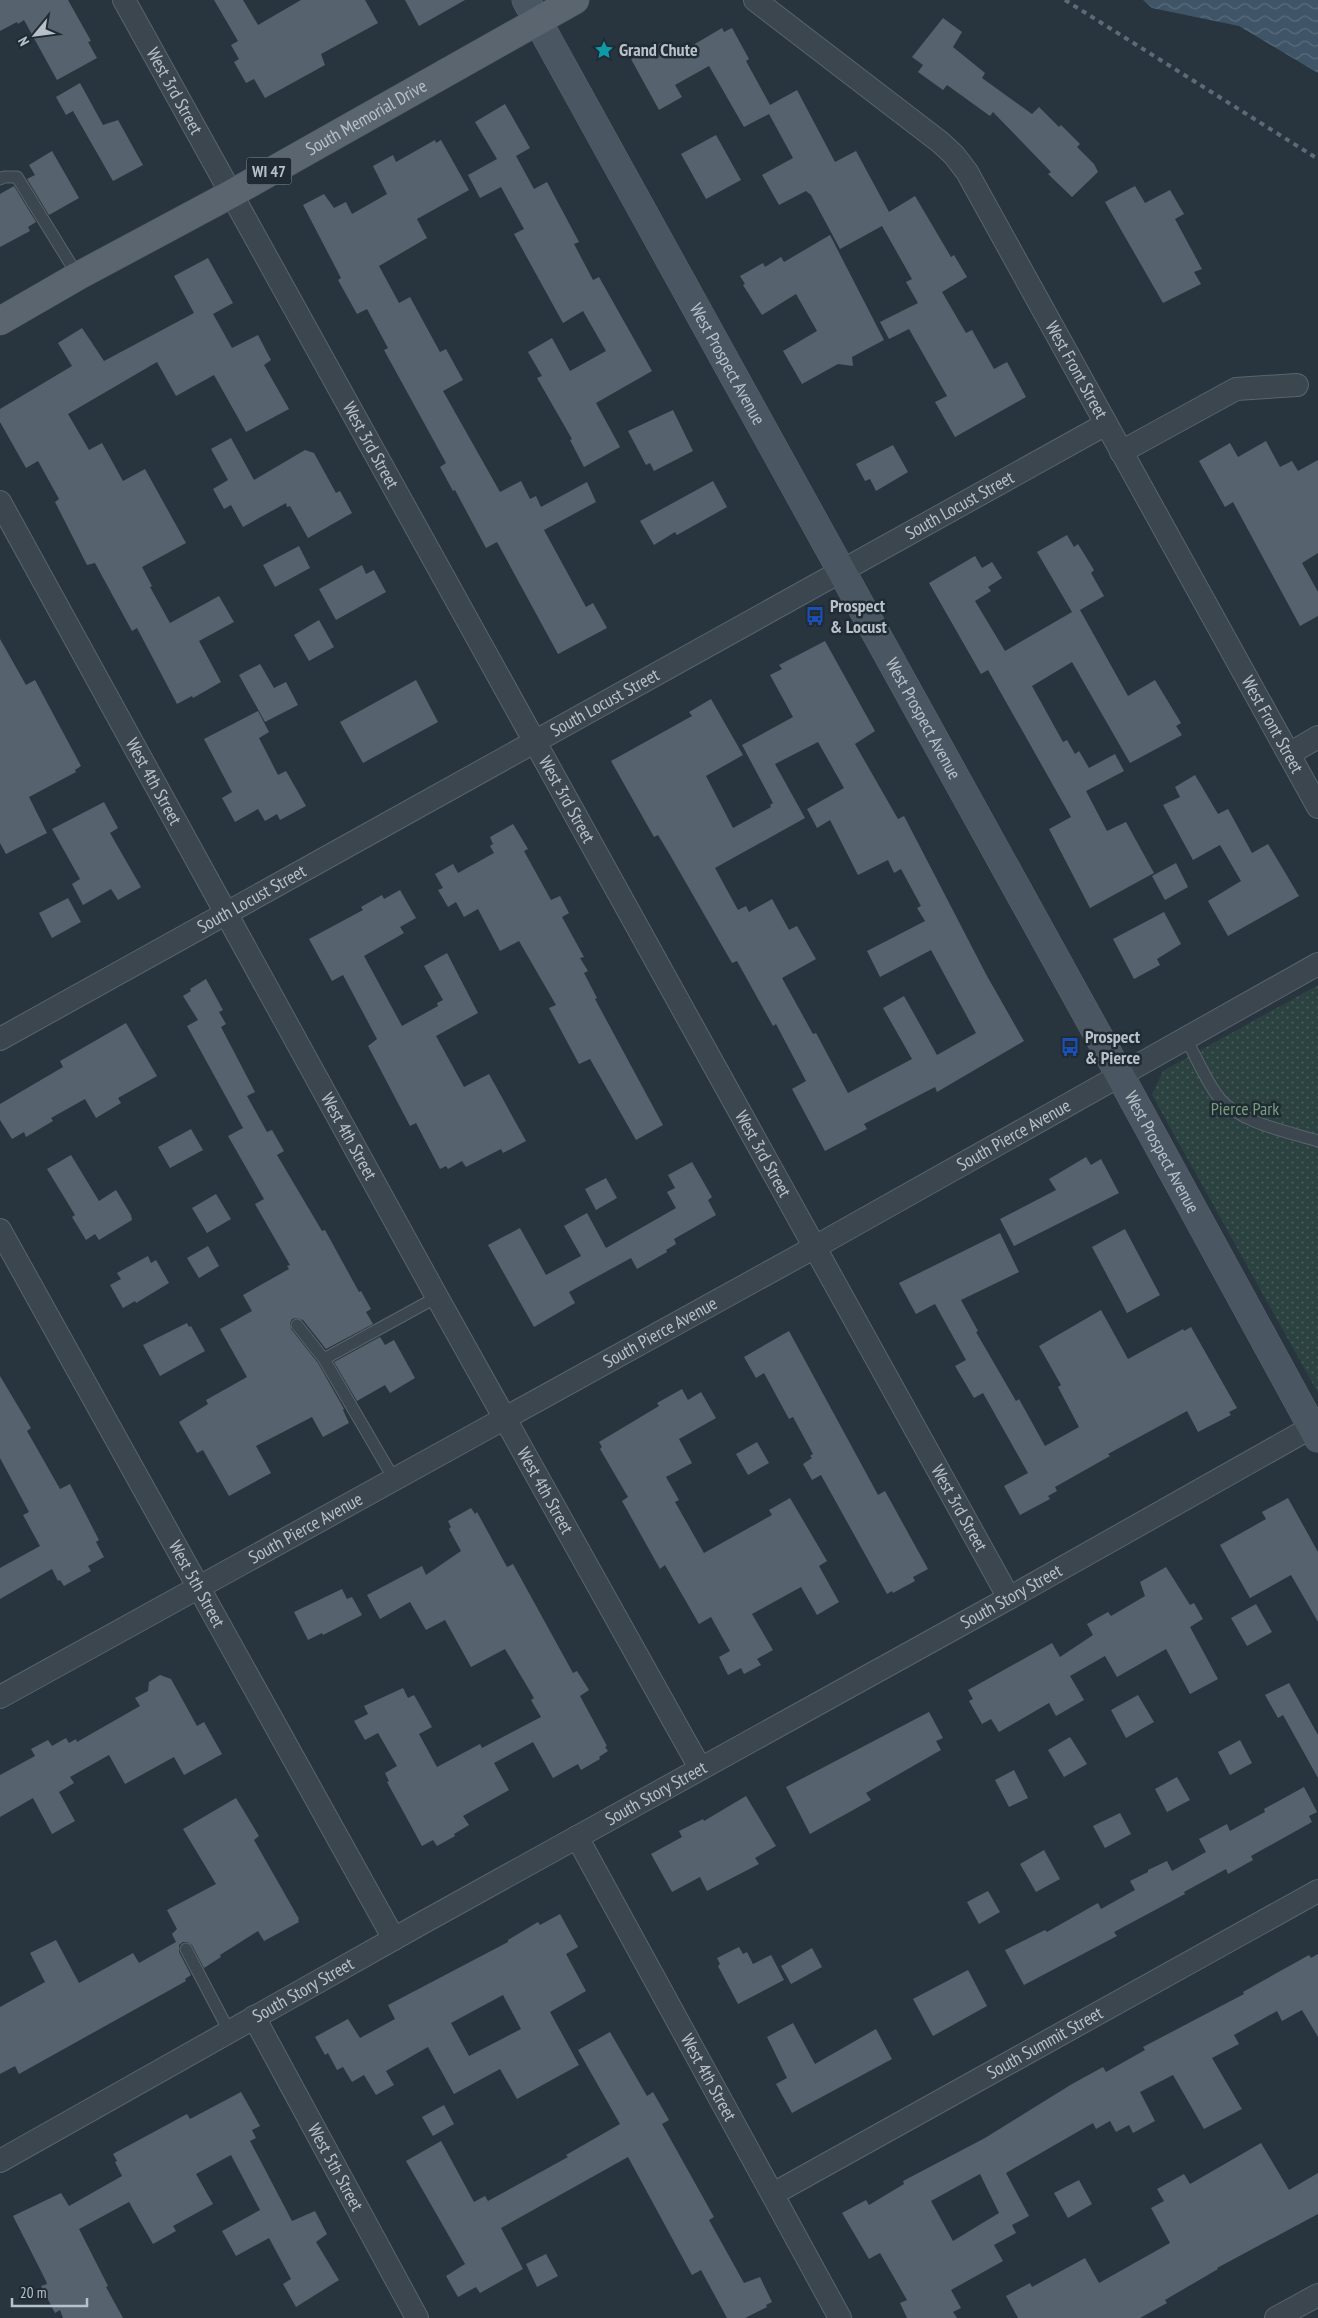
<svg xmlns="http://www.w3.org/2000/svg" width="1318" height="2318" font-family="'PT Sans Narrow',sans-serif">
	<defs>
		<pattern id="park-dots" width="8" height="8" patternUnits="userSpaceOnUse" patternTransform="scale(1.25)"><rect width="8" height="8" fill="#2b4241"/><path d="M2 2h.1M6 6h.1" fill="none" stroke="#485c5b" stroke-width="1.8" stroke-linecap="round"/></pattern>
		<pattern id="water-waves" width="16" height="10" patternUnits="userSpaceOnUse" patternTransform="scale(1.25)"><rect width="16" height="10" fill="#3f5567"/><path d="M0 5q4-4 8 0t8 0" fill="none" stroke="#596c7b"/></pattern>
	</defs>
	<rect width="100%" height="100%" fill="#28353f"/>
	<path fill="url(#park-dots)" d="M1318,985V1393L1152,1095L1163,1071Z"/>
	<path fill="url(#water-waves)" d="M1143,0H1318V73L1239,26L1152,8Z"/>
	<path fill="#56636f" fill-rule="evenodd" d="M0,0H68L91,41L88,42L97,58L57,80L24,20L18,24L17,22L0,31Z
		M214,0H243L258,25L301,0H365L378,23L321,54L325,65L265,98L254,79L246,83L234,62L239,59L231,45L238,41Z
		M405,0H465L419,26Z
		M943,18L962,32L953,47L985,73L982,78L1032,114L1039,107L1059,127L1061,125L1080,144L1077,147L1094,164L1098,172L1072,197L1048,174L1051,172L993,112L990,116L947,85L943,90L918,72L923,65L912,57Z
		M722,28L724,32L732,28L749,59L746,61L770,105L797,90L835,162L856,151L889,212L915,196L951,257L954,255L967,277L942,292L966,333L972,330L994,369L1007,362L1026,397L955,437L935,402L947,396L909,329L889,339L880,322L918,303L906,282L912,279L882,226L840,249L811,195L806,191L779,205L762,175L793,158L769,114L744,127L709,66L675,85L682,97L659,110L631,59L661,43L671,58Z
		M80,83L103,125L118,120L143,165L113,181L73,111L66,115L56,97Z
		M505,104L530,148L516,156L534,189L547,182L579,242L574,244L593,280L599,277L652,371L596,403L620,447L584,467L570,440L572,439L537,378L542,376L528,352L552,338L570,371L606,351L583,311L563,323L514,234L524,229L501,187L480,198L468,175L497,159L475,122Z
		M716,135L741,180L706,199L681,154Z
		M435,140L436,143L441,140L469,190L417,219L427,238L379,266L399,303L410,297L440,352L446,349L463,380L443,391L500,492L521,481L530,499L536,496L541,507L587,482L596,502L544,530L586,607L593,603L607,628L558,654L497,542L486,548L455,490L453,491L440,467L446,463L384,350L388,348L367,309L357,314L338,280L341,278L303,205L324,194L334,208L346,202L352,214L387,194L373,166L393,155L396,162Z
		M52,151L79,198L49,215L27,179L35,175L29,165Z
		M14,186L36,222L28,227L30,231L0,247V194Z
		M1135,186L1145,203L1170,190L1184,214L1175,219L1202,269L1194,272L1201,284L1163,303L1105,202Z
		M830,235L884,340L852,357L853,366L838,364L802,384L783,351L817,331L796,294L762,315L743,285L745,284L740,276L763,263L765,267L781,257L784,262Z
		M208,258L233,303L213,314L232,348L258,335L271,360L264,365L289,409L246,432L214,375L176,396L157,362L68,414L89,450L102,443L123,481L145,469L186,543L142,567L152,586L150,587L170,623L219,596L234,622L199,641L221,682L193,698L192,696L177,704L137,628L132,631L95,563L87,565L55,502L59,499L38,461L26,468L0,422V409L72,366L58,343L82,328L104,361L194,313L174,276Z
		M673,410L693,451L654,471L650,463L646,465L628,431Z
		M231,438L254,480L305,450L314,453L336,493L340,491L352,513L308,538L290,506L287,507L286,503L243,527L231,505L224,509L213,489L228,480L211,449Z
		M1266,441L1280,467L1292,461L1298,471L1318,460V553L1302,563L1318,592V616L1300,626L1233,502L1225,507L1199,461L1230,443L1238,457Z
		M893,445L908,472L876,491L870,479L865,481L856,464Z
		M713,481L727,507L677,535L675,532L654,545L640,521Z
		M1067,535L1074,547L1078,544L1094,570L1091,573L1104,596L1080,610L1128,696L1155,680L1181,723L1176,726L1182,735L1130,763L1072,662L1032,686L1063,742L1067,740L1075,754L1079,751L1089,768L1115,754L1124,771L1086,791L1107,831L1126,822L1154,873L1090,908L1049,829L1071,817L988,670L981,674L929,583L975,556L982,568L992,562L1002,578L988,587L991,591L975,601L1005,651L1072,612L1037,552Z
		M299,546L310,568L275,587L263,565Z
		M362,565L366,574L374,570L386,592L336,620L319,589Z
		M319,620L334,647L309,661L294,635Z
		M0,639L26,685L35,680L81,766L75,770L76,772L29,797L47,833L6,854L0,843Z
		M825,641L875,731L855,744L898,819L904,816L987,976L1024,1041L937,1092L935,1087L864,1124L867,1129L825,1151L792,1089L806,1081L776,1024L773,1026L737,961L732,963L670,855L658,835L654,837L611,761L692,716L689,712L711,699L743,755L706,776L733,828L771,807L770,805L773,803L742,745L793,717L770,675L782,669L779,665ZM818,742L844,788L807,809L817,828L830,820L858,875L888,860L894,873L901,869L921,906L917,908L925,921L867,951L880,977L931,950L976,1033L937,1055L904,996L883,1008L912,1059L848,1093L816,1033L813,1034L782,978L816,959L797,926L789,930L772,899L749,912L746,906L738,910L715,868L805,818L775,764Z
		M260,664L274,688L286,682L298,705L265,722L239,675Z
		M416,680L438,722L363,763L340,722Z
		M258,711L269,732L259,738L278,775L286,771L306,806L280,820L277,814L265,821L258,809L235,822L222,798L232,792L204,739Z
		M1195,775L1218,814L1228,809L1252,853L1268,844L1299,896L1228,936L1208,901L1241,881L1220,845L1193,860L1163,805L1180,797L1175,787Z
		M104,802L118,828L110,833L141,887L118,900L111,889L83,905L72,884L80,879L52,829Z
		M513,824L528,849L524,851L551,900L560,896L569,913L562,917L584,957L580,958L588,971L584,973L597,998L595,999L663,1125L636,1140L590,1059L579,1064L549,1008L556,1005L519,941L500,951L478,909L464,917L456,902L448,907L438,890L443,888L435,874L453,864L458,873L494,853L490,846L493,844L490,837Z
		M1176,863L1188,887L1165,900L1152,876Z
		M400,890L416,918L400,927L404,933L364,956L402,1026L438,1006L437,1003L443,1000L424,966L447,953L478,1013L436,1036L464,1087L489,1074L526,1141L503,1153L501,1149L466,1167L462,1161L448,1169L446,1166L440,1169L416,1123L410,1126L368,1046L377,1039L343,975L332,981L309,939L363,910L361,907L382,895L384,899Z
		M68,898L81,922L52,938L39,913Z
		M1164,912L1181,944L1157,959L1160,965L1134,979L1113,939Z
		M206,979L223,1010L219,1012L226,1024L221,1027L255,1092L247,1096L267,1132L272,1130L284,1151L277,1155L322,1231L325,1230L359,1292L361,1291L371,1309L366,1312L373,1324L326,1349L303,1320L296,1318L292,1319L290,1323L291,1329L318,1363L344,1409L343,1410L349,1423L323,1437L312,1417L256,1446L271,1473L229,1496L203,1450L197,1453L179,1422L208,1404L206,1400L247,1377L220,1329L252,1311L243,1295L289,1269L287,1266L290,1265L255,1204L264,1199L228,1136L243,1128L187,1026L198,1020L183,996L191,991L190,989Z
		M126,1023L157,1076L118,1098L121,1103L96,1118L85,1099L51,1118L53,1121L26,1137L24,1132L12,1139L0,1120V1104L63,1067L60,1061Z
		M191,1129L203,1150L170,1168L158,1147Z
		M71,1155L99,1201L116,1190L131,1215L132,1220L99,1240L95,1234L86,1240L72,1217L75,1215L47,1169Z
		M1086,1157L1091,1165L1101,1159L1119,1193L1014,1246L1000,1219L1056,1190L1049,1179Z
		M692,1162L712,1197L708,1200L716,1215L674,1239L676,1244L666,1250L667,1252L637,1269L631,1258L569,1292L575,1303L534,1327L488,1245L520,1228L546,1275L581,1256L564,1226L587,1213L606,1248L676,1208L667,1192L675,1188L668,1175Z
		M606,1178L617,1198L596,1210L585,1189Z
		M216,1194L231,1219L207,1233L192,1208Z
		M1125,1229L1160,1295L1127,1313L1092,1247Z
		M1000,1233L1019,1272L961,1300L978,1331L976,1332L1016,1401L1019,1399L1045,1446L1079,1427L1058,1387L1061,1385L1039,1346L1101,1310L1128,1359L1183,1329L1184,1331L1191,1327L1237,1408L1229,1412L1231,1415L1198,1432L1187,1411L1108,1454L1110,1456L1055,1487L1057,1491L1048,1496L1050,1499L1020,1515L1004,1486L1028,1473L983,1393L974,1398L955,1366L966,1360L935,1304L916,1314L899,1283Z
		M208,1246L219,1266L199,1278L187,1258Z
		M148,1256L151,1263L156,1260L169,1283L136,1303L135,1301L123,1308L110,1285L121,1279L117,1273Z
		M187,1323L189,1327L191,1326L205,1351L160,1376L143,1345Z
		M789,1331L878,1495L885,1491L928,1569L913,1577L915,1581L893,1593L892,1591L887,1594L821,1475L812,1480L803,1464L812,1458L810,1456L813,1454L793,1417L789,1419L764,1373L756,1378L744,1357Z
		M380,1337L385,1345L394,1340L415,1378L390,1393L385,1385L357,1401L334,1362Z
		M0,1376L31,1428L27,1431L60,1489L70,1484L99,1540L96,1542L104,1557L88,1566L91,1571L64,1586L60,1580L58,1581L52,1569L0,1599V1568L40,1546L23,1515L29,1512L0,1458Z
		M682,1389L688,1400L701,1392L716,1418L679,1439L692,1463L666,1477L679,1500L675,1502L704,1553L772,1515L769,1510L790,1498L827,1561L819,1566L839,1602L817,1615L801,1587L752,1614L773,1650L757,1659L761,1665L744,1674L741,1668L728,1675L719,1657L730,1651L711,1617L699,1624L665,1565L660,1569L622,1501L628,1497L600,1449L602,1447L599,1442L659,1406L657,1403Z
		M757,1442L769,1463L748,1475L736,1454Z
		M1288,1498L1318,1552V1622L1291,1575L1250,1598L1220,1545L1266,1519L1262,1512Z
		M471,1508L475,1514L477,1512L507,1567L513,1564L573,1673L577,1671L589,1690L580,1696L607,1746L605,1747L608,1751L599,1757L600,1759L581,1770L578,1764L553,1778L533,1742L494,1763L509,1790L463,1816L469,1825L454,1834L455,1836L437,1846L433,1840L422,1846L387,1782L389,1781L385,1773L397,1766L378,1733L365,1740L354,1721L368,1714L364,1706L403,1688L408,1698L414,1695L432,1727L419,1734L437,1767L480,1744L482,1748L541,1717L531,1700L534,1698L505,1649L471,1667L445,1620L426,1630L410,1602L380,1619L367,1595L422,1566L426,1575L461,1551L449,1529L451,1527L448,1521Z
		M1166,1567L1190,1605L1194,1603L1203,1619L1190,1627L1218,1679L1190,1694L1166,1649L1117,1677L1105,1656L1070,1676L1084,1700L1056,1716L1049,1703L999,1732L991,1719L982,1724L969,1701L973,1699L968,1690L1052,1643L1060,1657L1093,1635L1087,1624L1108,1612L1111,1616L1145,1596L1140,1582Z
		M342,1589L347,1599L352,1597L362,1615L323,1635L322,1633L308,1640L294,1612Z
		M1256,1604L1272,1632L1247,1646L1231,1618Z
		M160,1675L171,1679L197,1726L204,1722L222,1754L184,1775L174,1757L125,1784L109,1755L70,1777L74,1783L59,1792L75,1821L52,1834L33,1798L0,1817V1775L35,1756L31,1749L48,1740L52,1746L66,1738L69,1743L76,1739L77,1742L140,1706L135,1698L148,1691L149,1682Z
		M1289,1683L1318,1735V1778L1283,1715L1278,1718L1265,1695Z
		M1138,1695L1154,1722L1126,1738L1111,1710Z
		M929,1712L943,1738L936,1741L941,1750L866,1793L871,1800L810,1834L786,1787Z
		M1070,1737L1087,1764L1064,1777L1048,1750Z
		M1240,1740L1252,1763L1230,1775L1218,1752Z
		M1014,1770L1028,1798L1009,1807L995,1780Z
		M1177,1777L1190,1800L1167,1812L1155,1789Z
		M1304,1787L1317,1812L1309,1816L1312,1822L1251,1856L1253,1860L1228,1874L1226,1869L1184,1892L1185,1894L1114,1932L1117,1936L1024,1985L1005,1950L1045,1930L1047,1932L1098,1903L1101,1909L1135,1890L1130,1881L1148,1872V1870L1167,1861L1172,1871L1206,1852L1199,1839L1227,1824L1230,1831L1265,1812L1264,1809Z
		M746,1796L776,1846L755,1858L759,1864L707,1891L700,1877L672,1892L651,1854L682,1837L679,1831L703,1819L704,1821Z
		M236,1798L259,1836L254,1840L299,1919L298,1920L299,1922L264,1941L258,1931L220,1955L221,1957L204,1968L192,1945L187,1942H183L179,1945V1952L191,1975L185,1979L186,1981L19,2074L15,2066L0,2074V2007L45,1982L30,1953L56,1940L79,1983L133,1953L139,1963L176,1942L172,1934L177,1929L167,1910L216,1884L183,1829Z
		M1120,1813L1131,1834L1105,1848L1093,1826Z
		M1044,1850L1060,1879L1036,1892L1020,1864Z
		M988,1891L1000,1912L979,1924L967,1902Z
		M560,1914L578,1947L566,1954L586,1991L550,2012L579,2065L517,2099L500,2069L454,2094L428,2047L386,2071L394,2085L376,2095L364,2075L352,2082L343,2067L337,2070L328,2053L325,2055L315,2037L348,2019L360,2038L395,2019L388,2005L508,1942V1940L538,1922L540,1925ZM503,1995L521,2029L469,2056L451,2023Z
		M739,1947L743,1954L747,1952L753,1964L771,1955L784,1980L738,2004L718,1966L720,1964L717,1958Z
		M812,1948L822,1967L791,1984L781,1966Z
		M1318,1954V2037L1302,2010L1282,2021L1277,2011L1234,2035L1239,2044L1212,2058L1242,2109L1204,2129L1173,2075L1140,2092L1155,2121L1133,2133L1129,2125L1116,2132L1110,2121L1096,2129L1093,2123L1006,2173L1029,2216L1012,2225L1016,2233L994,2245L1003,2261L951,2290L961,2308L953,2312L957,2318H907L900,2303L907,2300L880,2253L869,2259L842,2213L866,2200L869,2205L904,2184L903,2181L985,2138L1072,2084L1103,2067L1106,2072L1145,2050L1143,2047L1244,1994L1243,1992L1309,1955L1311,1958ZM980,2174L999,2213L953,2241L931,2201Z
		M968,1970L987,2006L933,2036L913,1999Z
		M793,2023L815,2064L876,2029L892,2059L792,2113L776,2084L787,2078L767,2037Z
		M610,2032L647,2096L653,2092L669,2120L662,2124L714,2217L709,2220L744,2283L760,2277L772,2302L766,2305L767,2307L745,2318H727L701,2270L692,2275L628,2157L501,2228L523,2269L480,2293L476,2287L458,2297L446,2276L465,2264L406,2161L441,2141L474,2202L485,2196L488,2201L568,2157L566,2155L620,2124L578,2050Z
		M241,2092L260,2126L252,2130L256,2138L250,2141L292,2221L315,2211L327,2234L316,2242L339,2280L296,2307L283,2284L291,2279L269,2238L236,2256L222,2231L260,2210L231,2155L196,2174L213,2204L173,2226L176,2231L153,2244L129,2202L79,2229L108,2286L106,2287L123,2318H63L60,2310L55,2313L41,2286L47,2284L46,2281L13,2216L61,2193L69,2206L122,2176L115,2162L117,2161L113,2154L187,2114L190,2119Z
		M444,2105L454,2124L433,2136L422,2117Z
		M1261,2143L1289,2190L1318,2173V2214L1217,2268L1218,2269L1165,2300L1167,2303L1140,2318H1018L1006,2296L1030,2283L1032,2287L1085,2258L1099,2283L1170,2243L1151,2208L1164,2201L1157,2189L1184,2174L1190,2184Z
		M1079,2180L1092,2204L1068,2218L1054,2193Z
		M546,2254L558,2276L537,2287L526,2264Z"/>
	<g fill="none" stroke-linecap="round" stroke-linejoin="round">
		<g stroke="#59646c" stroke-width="13">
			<path id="lane" d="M0,179L4,177H17L78,276
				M1186,1039C1197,1058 1206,1082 1220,1099C1241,1123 1289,1132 1318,1141
				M297,1325L324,1359
				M394,1479L324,1359L437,1297
				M186,1949L229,2031"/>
		</g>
		<g stroke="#59646c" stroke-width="24">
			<g id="street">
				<path id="s1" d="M124,0L1009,1598"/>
				<path id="s2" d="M755,0L940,142L954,155L967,172L1318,807"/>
				<path d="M1121,452L1236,389L1297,385"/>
				<path id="s3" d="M0,502L437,1297L700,1768"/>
				<path d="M1289,754L1318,737"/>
				<path id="s4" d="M0,1039L1106,424"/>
				<path id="s5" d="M0,1230L394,1939"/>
				<path id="s6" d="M0,1697L815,1247L1318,964"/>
				<path id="s7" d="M577,1837L840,2318"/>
				<path id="s8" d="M254,2017L417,2318"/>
				<path id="s9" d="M0,2161L422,1923L1009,1598L1312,1427"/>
				<path id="s10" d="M773,2194L1318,1891"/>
				<path d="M1276,2318L1318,2295"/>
			</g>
		</g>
		<g stroke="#59646c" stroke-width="29">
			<g id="secondary">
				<path id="s11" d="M526,0L1099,1037L1318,1438"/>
			</g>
		</g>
		<g stroke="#48525b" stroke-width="29">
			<g id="primary">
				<path id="s12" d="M0,321L78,276L231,194L575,0"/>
			</g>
		</g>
		<use href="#lane" stroke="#3c464f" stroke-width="11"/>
		<use href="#street" stroke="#3c464f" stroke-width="22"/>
		<use href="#secondary" stroke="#4a5662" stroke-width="28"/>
		<use href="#primary" stroke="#5a656f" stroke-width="28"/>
		<path stroke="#5e6b76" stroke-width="4" stroke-dasharray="5 5" stroke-linecap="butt" d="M1065,0L1318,159"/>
	</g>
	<defs>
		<g id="sight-bare" transform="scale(1.5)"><path d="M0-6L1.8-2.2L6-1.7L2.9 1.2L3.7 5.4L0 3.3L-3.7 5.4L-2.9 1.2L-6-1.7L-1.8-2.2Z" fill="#0f9aa8" stroke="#202b34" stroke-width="2.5" paint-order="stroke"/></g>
		<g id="bus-bare" transform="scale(1.5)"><path d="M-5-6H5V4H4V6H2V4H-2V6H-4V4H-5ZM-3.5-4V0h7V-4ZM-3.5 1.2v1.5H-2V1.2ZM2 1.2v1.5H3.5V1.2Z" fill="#1a4fb4" stroke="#202b34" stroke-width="2.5" paint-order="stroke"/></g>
	</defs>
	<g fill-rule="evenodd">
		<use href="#sight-bare" x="604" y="50"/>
		<use href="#bus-bare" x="815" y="616"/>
		<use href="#bus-bare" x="1070" y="1047"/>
	</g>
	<g text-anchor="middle" stroke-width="5" stroke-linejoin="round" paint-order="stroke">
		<rect fill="#202b34" stroke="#8a949c" stroke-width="1" x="246.5" y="157.5" width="45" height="27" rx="4"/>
		<g font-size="16" font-weight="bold" fill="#b8c1c9">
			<text x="269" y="177">WI 47</text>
		</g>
		<g font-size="18" font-weight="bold" fill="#b8c1c9" stroke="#202b34" text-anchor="start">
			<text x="619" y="56">Grand Chute</text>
			<text x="830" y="612">Prospect<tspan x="830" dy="21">&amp; Locust</tspan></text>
			<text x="1085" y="1043">Prospect<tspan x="1085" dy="21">&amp; Pierce</tspan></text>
		</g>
		<g font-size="18" fill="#b8c1c9" stroke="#202b34">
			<text dy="6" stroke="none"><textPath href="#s1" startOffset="104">West 3rd Street</textPath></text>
			<text dy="6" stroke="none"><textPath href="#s12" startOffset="419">South Memorial Drive</textPath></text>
			<text dy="6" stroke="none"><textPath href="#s11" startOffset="416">West Prospect Avenue</textPath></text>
			<text dy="6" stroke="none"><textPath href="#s2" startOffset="500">West Front Street</textPath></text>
			<text dy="6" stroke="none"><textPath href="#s1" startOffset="509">West 3rd Street</textPath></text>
			<text dy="6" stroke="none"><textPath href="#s4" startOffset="1098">South Locust Street</textPath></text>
			<text dy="6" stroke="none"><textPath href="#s4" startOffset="692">South Locust Street</textPath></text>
			<text dy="6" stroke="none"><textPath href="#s11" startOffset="821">West Prospect Avenue</textPath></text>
			<text dy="6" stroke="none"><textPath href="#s2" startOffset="905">West Front Street</textPath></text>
			<text dy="6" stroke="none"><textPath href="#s3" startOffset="319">West 4th Street</textPath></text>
			<text dy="6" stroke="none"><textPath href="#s1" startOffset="914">West 3rd Street</textPath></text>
			<text dy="6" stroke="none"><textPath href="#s4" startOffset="288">South Locust Street</textPath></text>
			<text dy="6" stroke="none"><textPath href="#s6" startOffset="1159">South Pierce Avenue</textPath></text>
			<text dy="6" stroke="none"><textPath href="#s3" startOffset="724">West 4th Street</textPath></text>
			<text dy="6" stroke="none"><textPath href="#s11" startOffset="1316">West Prospect Avenue</textPath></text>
			<text dy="6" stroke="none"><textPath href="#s1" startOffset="1319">West 3rd Street</textPath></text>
			<text dy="6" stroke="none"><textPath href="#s6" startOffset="754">South Pierce Avenue</textPath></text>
			<text dy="6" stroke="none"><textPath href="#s3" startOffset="1129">West 4th Street</textPath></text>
			<text dy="6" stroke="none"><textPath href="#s1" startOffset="1724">West 3rd Street</textPath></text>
			<text dy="6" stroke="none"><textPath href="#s6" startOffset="349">South Pierce Avenue</textPath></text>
			<text dy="6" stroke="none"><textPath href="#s5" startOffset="405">West 5th Street</textPath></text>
			<text dy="6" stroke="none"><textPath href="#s9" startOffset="1158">South Story Street</textPath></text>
			<text dy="6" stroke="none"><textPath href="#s9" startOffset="752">South Story Street</textPath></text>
			<text dy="6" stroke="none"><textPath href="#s9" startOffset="348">South Story Street</textPath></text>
			<text dy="6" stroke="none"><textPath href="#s10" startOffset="311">South Summit Street</textPath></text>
			<text dy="6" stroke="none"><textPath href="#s7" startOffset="274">West 4th Street</textPath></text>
			<text dy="6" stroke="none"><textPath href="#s8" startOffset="171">West 5th Street</textPath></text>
		</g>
		<g font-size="18" fill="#789d7c" stroke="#202b34">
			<text x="1245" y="1115">Pierce Park</text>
		</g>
	</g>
	<g transform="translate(35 35) rotate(241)" stroke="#202b34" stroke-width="4" paint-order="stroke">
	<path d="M0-4L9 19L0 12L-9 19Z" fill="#b8c1c9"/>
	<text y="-8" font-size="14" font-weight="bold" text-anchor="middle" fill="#b8c1c9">N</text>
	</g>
	<path d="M12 2298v8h75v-8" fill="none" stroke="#b8c1c9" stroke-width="2.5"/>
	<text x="20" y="2298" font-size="15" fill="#b8c1c9" stroke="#202b34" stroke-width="4" paint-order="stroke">20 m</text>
</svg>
